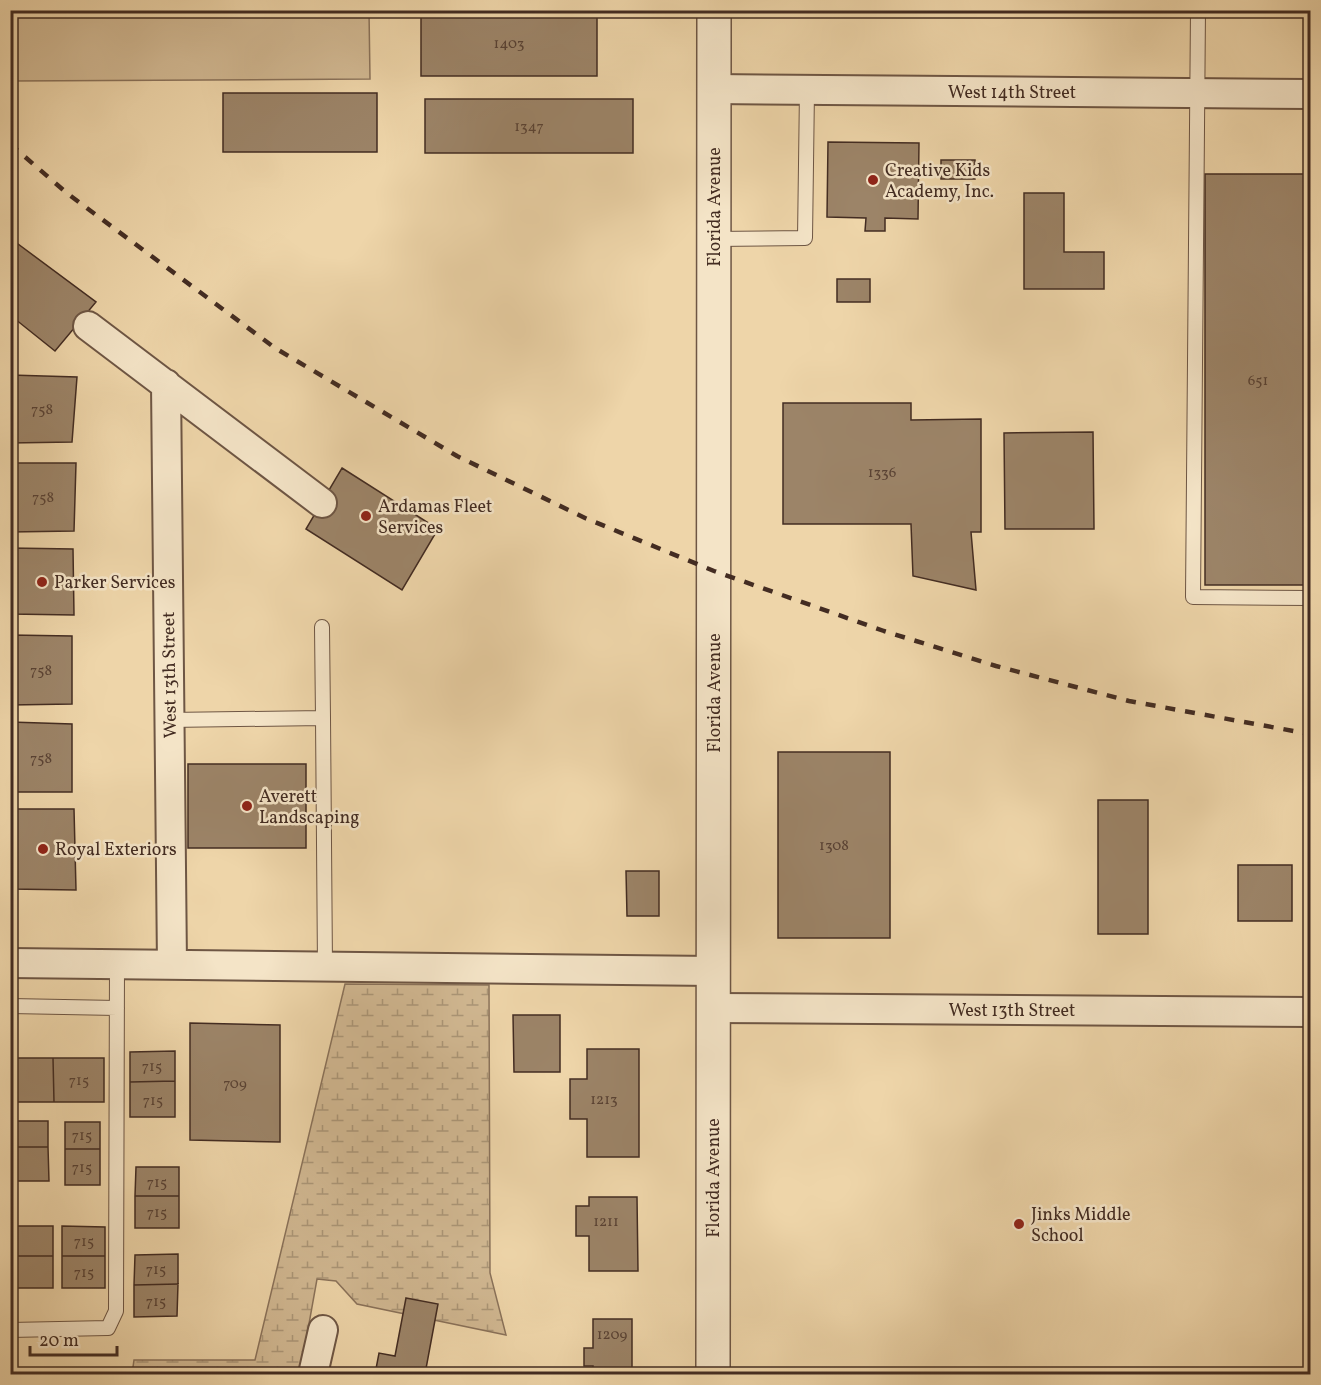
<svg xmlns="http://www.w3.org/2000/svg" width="1321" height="1385" font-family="Vollkorn,serif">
	<defs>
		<pattern id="wetland-marsh" width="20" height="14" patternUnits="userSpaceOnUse" patternTransform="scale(1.5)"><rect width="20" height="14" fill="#d1b892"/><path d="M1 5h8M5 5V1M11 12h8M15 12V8" fill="none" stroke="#ab9677"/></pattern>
	</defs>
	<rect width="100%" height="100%" fill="#eed5a9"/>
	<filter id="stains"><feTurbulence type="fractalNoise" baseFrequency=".00333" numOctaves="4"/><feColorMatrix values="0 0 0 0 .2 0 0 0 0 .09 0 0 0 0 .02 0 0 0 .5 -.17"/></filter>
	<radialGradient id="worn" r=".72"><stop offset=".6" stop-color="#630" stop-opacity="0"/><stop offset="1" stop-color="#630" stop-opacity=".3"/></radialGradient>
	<path fill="#d1b892" stroke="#8a725a" stroke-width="1.5" d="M10,11H369L370,79L11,81Z"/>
	<path fill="url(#wetland-marsh)" stroke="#8a725a" stroke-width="1.5" d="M345,984L489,985L490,1273L506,1335L357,1304L336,1281L317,1279L300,1374H132L134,1360H255Z"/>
	<path fill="#9c8468" stroke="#432c22" stroke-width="1.5" d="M421,10H597V76H421Z
		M223,93H377V152H223Z
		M425,99H633V153H425Z
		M828,142L919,143L918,219L885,218V231H865L866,218L827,217Z
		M941,160H975V179H941Z
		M1205,174H1310V585H1205Z
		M1024,193H1064V252H1104V289H1024Z
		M10,238L96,302L55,351L10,315Z
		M837,279H870V302H837Z
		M10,375L77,377L72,442L10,443Z
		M783,403H911V420L981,419V532H971L976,590L913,576L911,524H783Z
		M1093,432L1094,529H1005L1004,433Z
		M10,463H76L74,531L10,532Z
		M342,468L438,529L402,590L306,529Z
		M10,548L73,549L74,615L10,614Z
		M10,635L72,636V704L10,705Z
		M10,722L72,724V792H10Z
		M778,752H890V938H778Z
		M188,764H306V848H188Z
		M1098,800H1148V934H1098Z
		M10,809H74L76,890L10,889Z
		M1238,865H1292V921H1238Z
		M626,871H659V916H627Z
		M513,1015H560V1072H514Z
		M190,1023L280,1025V1142L190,1140Z
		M587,1049H639V1157H587V1119H570V1079H587Z
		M175,1051V1081L130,1082V1052Z
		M10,1058H53L54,1102H10Z
		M53,1058H104V1102H54Z
		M175,1081V1117H130V1082Z
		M10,1121H48V1147H10Z
		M65,1122H100V1149H65Z
		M10,1147H48L49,1181H10Z
		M65,1149H100V1185H65Z
		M136,1167H179V1196H135Z
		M135,1196H179V1228H135Z
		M589,1197H637L638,1271H589V1236H576V1206H589Z
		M10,1226H53V1256H10Z
		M62,1226L105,1227V1256H62Z
		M178,1254V1284L134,1285L135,1255Z
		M10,1256H53V1288H10Z
		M62,1256H105V1288H62Z
		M178,1284L177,1316L134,1317V1285Z
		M406,1298L438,1304L425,1374H375L379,1353L395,1356Z
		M593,1319H632V1374H593V1366H584V1348H593Z"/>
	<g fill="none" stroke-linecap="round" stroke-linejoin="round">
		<g stroke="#6e5644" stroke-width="16">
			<path id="service" d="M1198,10L1193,597L1310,598
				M714,239L805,238L807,90
				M322,627L323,718
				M169,720L323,718L325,967
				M10,1006L117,1008
				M10,1330L108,1328L116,1311L117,964"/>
		</g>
		<g stroke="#6e5644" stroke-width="32">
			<path id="minor" d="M714,89L1310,94
				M88,326L322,503
				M166,384L172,965
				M10,963L713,971
				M713,1008L1310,1012
				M313,1374L323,1330"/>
		</g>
		<g stroke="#6e5644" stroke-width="36">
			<path id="tertiary" d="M713,1374L714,10"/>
		</g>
		<use href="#service" stroke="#f4e4c7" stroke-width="14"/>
		<use href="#minor" stroke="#f4e4c7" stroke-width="28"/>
		<use href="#tertiary" stroke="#f4e4c7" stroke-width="33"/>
		<path stroke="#432c22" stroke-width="4.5" stroke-dasharray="10 10" stroke-linecap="butt" d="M10,144L68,194L275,348L457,456L585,518L714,571L884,631L996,666L1129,701L1310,734"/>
	</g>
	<g fill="#8f2418" stroke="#f4e4c7" stroke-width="2">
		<circle cx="873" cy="180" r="6"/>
		<circle cx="366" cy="516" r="6"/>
		<circle cx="42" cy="582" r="6"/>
		<circle cx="247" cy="806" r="6"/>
		<circle cx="43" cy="849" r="6"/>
		<circle cx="1019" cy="1224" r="6"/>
	</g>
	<g text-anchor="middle" stroke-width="5" stroke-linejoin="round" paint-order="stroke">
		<g font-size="15" fill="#594234">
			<text x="509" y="48">1403</text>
			<text x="529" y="131">1347</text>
			<text x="1258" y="385">651</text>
			<text x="42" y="414">758</text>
			<text x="882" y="477">1336</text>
			<text x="43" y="502">758</text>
			<text x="41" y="675">758</text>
			<text x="41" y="763">758</text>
			<text x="834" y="850">1308</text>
			<text x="152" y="1071">715</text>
			<text x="79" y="1085">715</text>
			<text x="235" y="1088">709</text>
			<text x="604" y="1104">1213</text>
			<text x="153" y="1105">715</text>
			<text x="82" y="1140">715</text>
			<text x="82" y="1172">715</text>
			<text x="157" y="1187">715</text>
			<text x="157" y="1217">715</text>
			<text x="606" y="1226">1211</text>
			<text x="84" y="1246">715</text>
			<text x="156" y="1274">715</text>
			<text x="84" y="1277">715</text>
			<text x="156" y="1306">715</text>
			<text x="612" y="1339">1209</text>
		</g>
		<g font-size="18" fill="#432c22" stroke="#f4e4c7">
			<text x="1012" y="98">West 14th Street</text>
			<text transform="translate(714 207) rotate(-90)" y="6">Florida Avenue</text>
			<text transform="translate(169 675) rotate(-91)" y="6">West 13th Street</text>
			<text transform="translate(714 693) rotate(-90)" y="6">Florida Avenue</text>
			<text x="1012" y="1016">West 13th Street</text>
			<text transform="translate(713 1178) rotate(-90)" y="6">Florida Avenue</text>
		</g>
		<g font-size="18" fill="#432c22" stroke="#f4e4c7" text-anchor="start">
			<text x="885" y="176">Creative Kids<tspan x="885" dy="21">Academy, Inc.</tspan></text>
			<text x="378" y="512">Ardamas Fleet<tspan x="378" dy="21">Services</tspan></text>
			<text x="54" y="588">Parker Services</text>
			<text x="259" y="802">Averett<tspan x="259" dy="21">Landscaping</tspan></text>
			<text x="55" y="855">Royal Exteriors</text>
			<text x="1031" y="1220">Jinks Middle<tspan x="1031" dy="21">School</tspan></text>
		</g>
	</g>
	<rect width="1321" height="1385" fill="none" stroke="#eed5a9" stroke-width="36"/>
	<rect x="12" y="12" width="1297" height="1361" fill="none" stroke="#432c22" stroke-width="3"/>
	<rect x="18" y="18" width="1285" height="1349" fill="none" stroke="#432c22" stroke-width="1.5"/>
	<path d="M30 1346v9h87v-9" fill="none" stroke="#432c22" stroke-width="3"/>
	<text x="39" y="1346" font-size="18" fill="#432c22" stroke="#f4e4c7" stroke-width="4.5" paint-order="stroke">20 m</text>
	<rect width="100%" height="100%" filter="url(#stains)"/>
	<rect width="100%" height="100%" fill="url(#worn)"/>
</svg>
